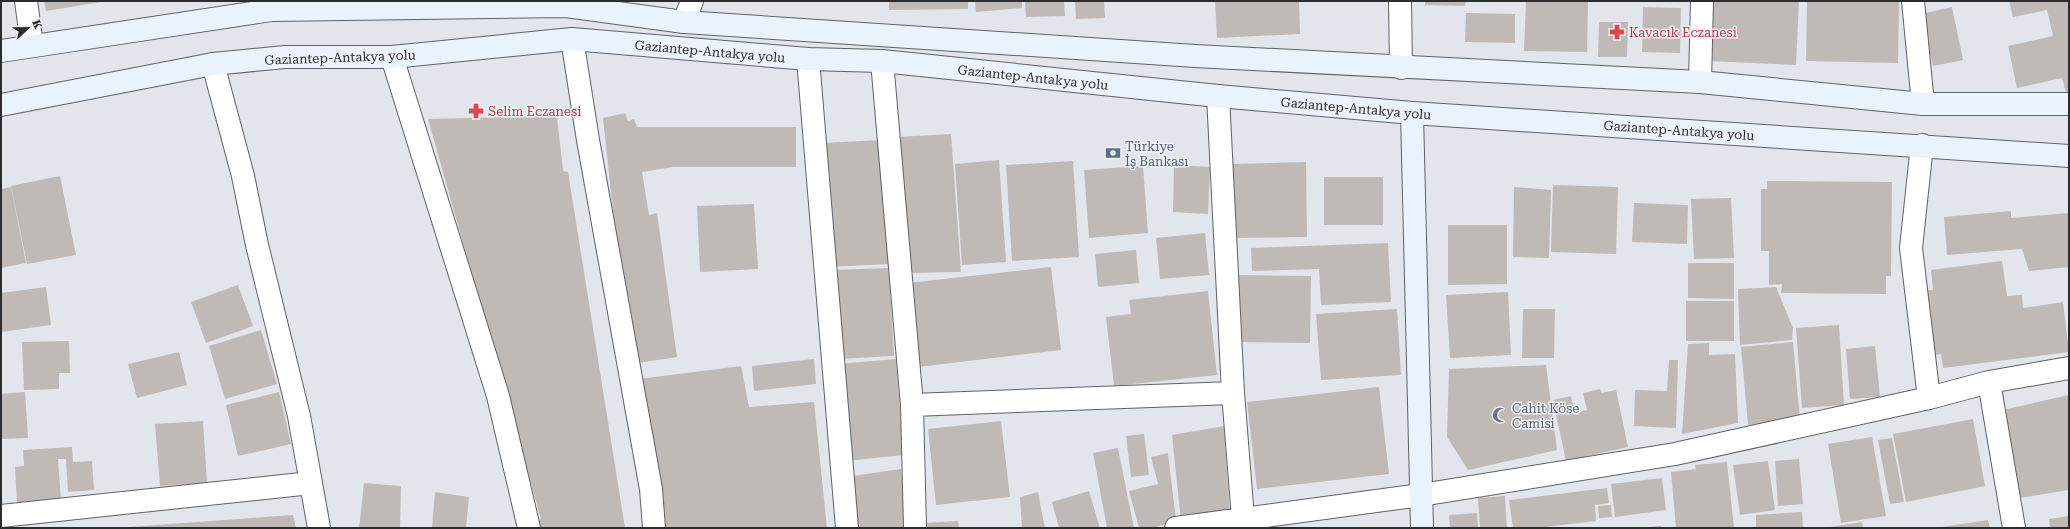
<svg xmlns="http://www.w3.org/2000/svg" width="2070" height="529" font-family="'Roboto Serif',serif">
	<rect width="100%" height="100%" fill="#e2e5eb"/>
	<path fill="#c0bab7" d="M44,1H101V2L46,11Z
		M889,1H968V9L889,10Z
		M975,1H1022V8L976,12Z
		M1025,1H1064L1065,16L1026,17Z
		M1075,1H1104L1105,18L1076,19Z
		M1215,1H1299L1300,34L1217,38Z
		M1425,1H1466L1465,6L1425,5Z
		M1526,1H1588L1587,52L1524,51Z
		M1710,1H1799L1796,65L1708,61Z
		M1807,1H1899L1898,63L1806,61Z
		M2009,1H2069V95L2067,96L2062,78L2017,88L2008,46L2053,36L2047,10L2013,17Z
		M1643,7L1681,8L1680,53L1642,52Z
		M1952,7L1963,60L1933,66L1921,14Z
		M1466,13L1515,14V43L1465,42Z
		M1599,22H1628L1627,57H1598Z
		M625,113L628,121L634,119L637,127H796V167H673L642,172L649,215L657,213L677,357L637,363L632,317L614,221L603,118Z
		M557,116L563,171L568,172L625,528H537L535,522L541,519L428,119Z
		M951,134L961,272L906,273L898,137Z
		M883,140L890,264L827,267L821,143Z
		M999,160L1006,262L962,265L955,164Z
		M1073,161L1079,257L1012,261L1006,165Z
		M1306,162L1307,237L1235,238L1233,164Z
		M1174,165L1210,167L1208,214L1173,212Z
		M1143,166L1148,233L1089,238L1084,170Z
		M60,176L76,255L27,264L11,186Z
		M1324,177H1383V225H1324Z
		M1767,181L1892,182L1891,276H1886V294L1781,293L1782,284L1769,285V251H1761V189H1767Z
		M1553,185L1618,187L1616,254L1551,252Z
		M11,187L26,263L1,268V189Z
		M1514,187L1551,190L1549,258L1513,257Z
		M1731,198L1734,258L1694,259L1691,199Z
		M1634,203L1688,205L1687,244L1632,242Z
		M754,204L758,269L700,272L697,206Z
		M2011,211V218L2069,213V267L2029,271L2022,249L1947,255L1944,217Z
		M1448,225H1507V284L1448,285Z
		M1205,233L1209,275L1160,279L1156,238Z
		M1388,243L1391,302L1321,305L1319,269L1252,271L1251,248Z
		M1136,250L1139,283L1098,287L1095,254Z
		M2002,261L2007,296L2022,295L2023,308L2063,302L2069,352L1943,368L1941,354L1935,355L1927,290H1933L1931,270Z
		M1688,263H1734V299L1688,298Z
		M1051,267L1061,350L918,367L908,283Z
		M889,268L894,356L838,359L833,270Z
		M1238,275L1311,276L1310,343L1238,342Z
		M238,285L253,326L206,343L191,302Z
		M46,287L51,325L1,332V293Z
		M1776,287L1793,328L1792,340L1740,345L1738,289Z
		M1208,291L1217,375L1114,386L1106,317L1131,314L1129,300Z
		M1508,292L1511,355L1450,358L1446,295Z
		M1686,301H1734V341H1686Z
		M1397,309L1401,375L1321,380L1316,314Z
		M1523,309H1555L1554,358H1522Z
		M1839,325L1844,405L1802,408L1796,328Z
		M261,330L277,384L225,399L209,346Z
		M69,341L70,373H59V389L24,390L22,342Z
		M1793,342L1800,420L1748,425L1741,347Z
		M1709,343V355L1735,354L1738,423L1682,434L1688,344Z
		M1875,346L1880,397L1850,399L1846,349Z
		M179,352L187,385L137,398L128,364Z
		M814,359L816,384L754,391L752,366Z
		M896,359L904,455L846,461L837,364Z
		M1669,360H1678L1676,428L1634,426L1635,390L1667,391Z
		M1546,365L1557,450L1468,470L1447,437L1449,369Z
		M741,366L749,407L814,402L827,528H664L639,379Z
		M1379,387L1389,474L1257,489L1247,402Z
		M1600,389L1601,393L1616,390L1628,447L1566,461L1553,400L1571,396L1575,413L1587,410L1583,393Z
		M25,392L28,438L1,439V394Z
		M279,392L291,444L238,456L226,405Z
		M2069,395V490L2014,499L1998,411Z
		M1973,419L1985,486L1906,502L1893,434Z
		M203,421L207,483L160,486L155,424Z
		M1001,421L1010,497L936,505L928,429Z
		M1224,426L1230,516L1181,522L1172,435Z
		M1144,434L1149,475L1131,477L1126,436Z
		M1872,437L1886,516L1841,523L1828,444Z
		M1892,438L1904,502L1890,504L1878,440Z
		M72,447L73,462L92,461L94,490L68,492L66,459H58L61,500L17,503L15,467L24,466L23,450Z
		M1118,448L1134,528H1107L1093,453Z
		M1168,453L1176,520L1154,528H1139L1129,491L1158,484L1151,457Z
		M1799,459L1803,504L1778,506L1775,461Z
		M1768,461L1775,510L1740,515L1733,465Z
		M1727,462L1734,528H1676L1671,472L1696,469L1695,465Z
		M901,469L906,528H856L852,476Z
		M1662,478L1666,510L1615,517L1611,484Z
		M364,483L401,486L400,528H359Z
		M1607,488L1609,503L1595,505L1596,521L1537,528H1513L1509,500Z
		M1089,491L1100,528H1059L1052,502Z
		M435,492L469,497L466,528H432Z
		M1038,492L1045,528H1022L1020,497Z
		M1505,496L1507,528H1480L1478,498Z
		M1611,505L1612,517L1599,518L1598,506Z
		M1802,512L1803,528H1756V515Z
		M1477,513L1478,528H1450L1449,515Z
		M293,515L296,528H129V527Z
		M2069,516V528H2050L2049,519Z
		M1988,520L1990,528H1942V527Z
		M958,521L959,528H924L923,523Z
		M1862,522L1863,528H1830V527Z
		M1661,526V528H1648V527Z"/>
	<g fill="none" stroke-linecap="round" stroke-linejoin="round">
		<g stroke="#5e6166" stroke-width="24">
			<path id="street" d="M26,1L32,45
				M1400,1L1401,68
				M1913,1L1923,104
				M684,22L692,1
				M572,39L588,140L651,489L654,528
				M392,57L498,396L529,528
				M808,59L847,528
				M882,61L912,405L915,528
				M213,64L243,176L257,245L299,416L319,528
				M1700,82L1702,1
				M1218,96L1233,393L1243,518
				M1922,145L1911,248L1929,398
				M1989,382L2014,528
				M912,405L1233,393
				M1,516L311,483
				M1176,528L1421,495L1675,454L1929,398L1989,382L2069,368"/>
		</g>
		<g stroke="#5e6166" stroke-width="24">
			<path id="secondary" d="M1,51L271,10L566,6L684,22L1195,56L1700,82L1923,104H2069
				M1,105L213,64L285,57H392L572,39L808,59L882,61L1218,96L1412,113L2069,156
				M1412,113L1422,528"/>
		</g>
		<use href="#street" stroke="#fff" stroke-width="22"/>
		<use href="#secondary" stroke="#eaf3fd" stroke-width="22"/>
	</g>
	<defs>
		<g id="pharmacy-bare" transform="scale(1.2)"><path d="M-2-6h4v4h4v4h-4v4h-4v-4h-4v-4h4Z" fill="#e0444e" stroke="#eff3f8" stroke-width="2.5" paint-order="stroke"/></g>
		<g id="bank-bare" transform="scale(1.2)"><path d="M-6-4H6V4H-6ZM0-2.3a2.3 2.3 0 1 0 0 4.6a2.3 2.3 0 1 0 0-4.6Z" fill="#5c6f8a" stroke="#eff3f8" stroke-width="2.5" paint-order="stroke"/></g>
		<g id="mosque-bare" transform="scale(1.2)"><path d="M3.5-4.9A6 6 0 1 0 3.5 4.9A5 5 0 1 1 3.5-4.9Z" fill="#6b7280" stroke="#eff3f8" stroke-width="2.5" paint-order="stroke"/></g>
	</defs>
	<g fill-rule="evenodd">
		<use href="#pharmacy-bare" x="1617" y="32"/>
		<use href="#pharmacy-bare" x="476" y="111"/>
		<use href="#bank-bare" x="1113" y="153"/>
		<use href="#mosque-bare" x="1500" y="415"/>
	</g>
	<g text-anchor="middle" stroke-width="3" stroke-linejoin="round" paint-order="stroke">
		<g font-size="13" fill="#be3a42" stroke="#eff3f8" text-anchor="start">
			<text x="1629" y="37">Kavacık Eczanesi</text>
			<text x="488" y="116">Selim Eczanesi</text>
		</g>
		<g font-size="13" fill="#2b2c2e" stroke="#eff3f8">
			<text transform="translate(710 51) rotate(5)" y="5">Gaziantep-Antakya yolu</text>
			<text transform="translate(340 57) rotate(-2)" y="5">Gaziantep-Antakya yolu</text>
			<text transform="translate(1033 77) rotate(6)" y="5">Gaziantep-Antakya yolu</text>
			<text transform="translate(1356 108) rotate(5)" y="5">Gaziantep-Antakya yolu</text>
			<text transform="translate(1679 130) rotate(4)" y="5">Gaziantep-Antakya yolu</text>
		</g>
		<g font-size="13" fill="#4e5e75" stroke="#eff3f8" text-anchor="start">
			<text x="1125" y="151">Türkiye<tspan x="1125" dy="15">İş Bankası</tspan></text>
		</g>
		<g font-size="13" fill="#5b616d" stroke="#eff3f8" text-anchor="start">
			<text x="1512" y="413">Cahit Köse<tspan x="1512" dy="15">Camisi</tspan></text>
		</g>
	</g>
	<rect width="2070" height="529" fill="none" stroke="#2b2c2e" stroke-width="4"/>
	<g transform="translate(28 28) rotate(68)" stroke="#eff3f8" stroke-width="3" paint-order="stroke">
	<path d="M0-3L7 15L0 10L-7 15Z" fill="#2b2c2e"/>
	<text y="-6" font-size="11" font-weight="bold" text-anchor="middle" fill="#2b2c2e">K</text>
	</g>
</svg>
